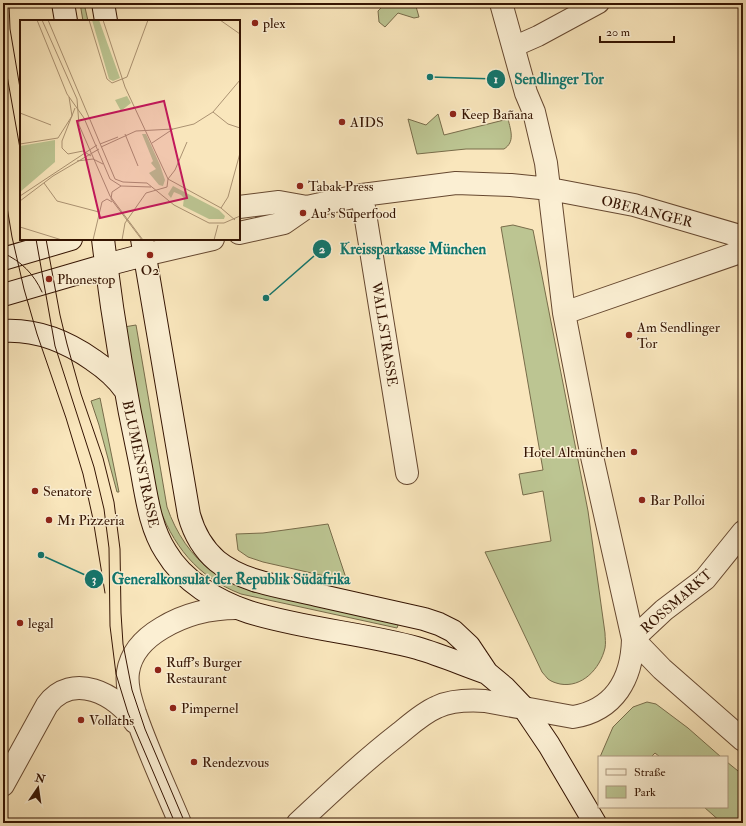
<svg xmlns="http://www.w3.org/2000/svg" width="746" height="826" font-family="'IM FELL Double Pica',serif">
	<rect width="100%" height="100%" fill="#f9e6bc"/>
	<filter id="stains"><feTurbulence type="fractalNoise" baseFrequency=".005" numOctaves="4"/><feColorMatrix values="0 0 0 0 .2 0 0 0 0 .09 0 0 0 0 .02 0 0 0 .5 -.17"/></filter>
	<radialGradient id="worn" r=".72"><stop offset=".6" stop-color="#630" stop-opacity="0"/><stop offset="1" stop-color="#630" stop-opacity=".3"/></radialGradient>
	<path fill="#bcc592" stroke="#786c4a" d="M80,3H84L88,21H83Z
		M386,3H415L419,17L414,18L398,13L385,27L379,22L378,11Z
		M438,114L444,135L508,119C511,131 515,142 504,149H466L417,154L408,119L426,125Z
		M513,225L533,230L588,511L605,633C605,638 606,643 605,648C600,669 582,688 560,684C556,683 552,682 548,679C546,677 544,674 542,672L485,552L551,541L543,491L523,495L519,474L543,470L501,227Z
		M136,325L167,507C176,533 191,556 213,572L400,620L397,628L241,594C197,577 172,545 157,501L124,327Z
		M100,398L119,492H117L99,425L91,401Z
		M328,524L347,581L263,562L248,557L238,550L236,534L263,533Z
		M647,702L656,704L688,728L721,757H660L655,753L651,757H600L613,727L633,707Z
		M727,762L743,775V823H722L704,807H727Z"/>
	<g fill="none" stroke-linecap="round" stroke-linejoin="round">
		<g stroke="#664830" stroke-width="22">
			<path id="pedestrian" d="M513,47L538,36L599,3"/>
		</g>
		<g stroke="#664830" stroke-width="24">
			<path id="minor" d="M501,3L526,93L534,112L546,163L564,313L591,452L633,639L662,669L743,740
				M362,195L407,473
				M239,207L279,202L307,207
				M239,233L284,223L307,207L362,195L456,183L511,185L550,189L634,205L743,237
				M144,255L213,239
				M564,313L743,251
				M3,785L47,705C72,671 117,694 135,722
				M180,823C165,787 148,751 135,713C131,700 126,686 128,672C131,652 145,638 162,628C185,614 209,608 237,608
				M298,823C331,792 364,761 400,733C411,724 423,713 437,707C452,700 469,700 485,701L573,717C615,710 632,678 633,639L664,610L705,579L743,532"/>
		</g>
		<g stroke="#351402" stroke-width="24">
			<path id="secondary" d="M63,3L66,21
				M103,3L106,21
				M103,239C112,314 124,388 140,462C146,492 149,526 166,552C183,581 218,602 249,612C304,629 362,633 417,648C441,655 464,665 487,673
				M142,239L189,515C194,533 203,549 217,561C244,583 284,587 317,595C353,603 388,611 424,619L439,624L453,631L469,646L487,673L505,688L524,708L549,745L595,823
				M3,259L71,239
				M3,295L106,265L144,255
				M3,331C37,329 66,341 93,360C105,368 116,377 125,390"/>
		</g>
		<use href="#pedestrian" stroke="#fbefd3" stroke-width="20"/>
		<use href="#minor" stroke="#fbefd3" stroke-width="22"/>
		<use href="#secondary" stroke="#fbefd3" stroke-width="22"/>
		<path stroke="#351402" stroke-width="1" d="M9,3L10,29L21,94
			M3,53L21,154
			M3,183L12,237L24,289L37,334L66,418L83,474L93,519L105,593
			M36,239L55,346L94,467L104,509L109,548L110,626L116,674L128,713L175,823
			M46,239L60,315L67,344L81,394L103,458L114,502L120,549L121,613L123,644L132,690L145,729L185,823
			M3,253C21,261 34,274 42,292"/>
	</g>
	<g fill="#8f2418" stroke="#fbefd3" stroke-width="1.5">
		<circle cx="255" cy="23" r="4"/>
		<circle cx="453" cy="114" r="4"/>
		<circle cx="342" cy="122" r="4"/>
		<circle cx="300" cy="186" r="4"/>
		<circle cx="303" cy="213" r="4"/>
		<circle cx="150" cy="255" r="4"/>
		<circle cx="49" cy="279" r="4"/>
		<circle cx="629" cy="335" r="4"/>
		<circle cx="634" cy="452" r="4"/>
		<circle cx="35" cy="491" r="4"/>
		<circle cx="642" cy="500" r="4"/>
		<circle cx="49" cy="520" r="4"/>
		<circle cx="20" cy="623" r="4"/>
		<circle cx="158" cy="670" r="4"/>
		<circle cx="173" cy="708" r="4"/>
		<circle cx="81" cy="720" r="4"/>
		<circle cx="194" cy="762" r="4"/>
	</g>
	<g text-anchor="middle" stroke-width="3" stroke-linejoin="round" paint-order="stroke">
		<g font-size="14" fill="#351402" stroke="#fbefd3" text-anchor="start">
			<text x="263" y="28">plex</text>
			<text x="461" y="119">Keep Bañana</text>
			<text x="350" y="127">AIDS</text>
			<text x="308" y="191">Tabak Press</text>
			<text x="311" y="218">Au's Superfood</text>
			<text x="150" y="275" text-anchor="middle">O2</text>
			<text x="57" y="284">Phonestop</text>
			<text x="637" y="332">Am Sendlinger<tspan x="637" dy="16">Tor</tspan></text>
			<text x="626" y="457" text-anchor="end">Hotel Altmünchen</text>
			<text x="43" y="496">Senatore</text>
			<text x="650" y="505">Bar Polloi</text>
			<text x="57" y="525">M1 Pizzeria</text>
			<text x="28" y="628">legal</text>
			<text x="166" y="667">Ruff's Burger<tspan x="166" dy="16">Restaurant</tspan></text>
			<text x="181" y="713">Pimpernel</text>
			<text x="89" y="725">Vollaths</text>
			<text x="202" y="767">Rendezvous</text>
		</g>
		<g font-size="14" fill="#351402" stroke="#fbefd3">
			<text transform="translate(647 211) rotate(14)" y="5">OBERANGER</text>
			<text transform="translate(385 334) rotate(81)" y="5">WALLSTRASSE</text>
			<text transform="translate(141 464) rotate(78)" y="5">BLUMENSTRASSE</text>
			<text transform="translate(676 601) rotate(-41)" y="5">ROSSMARKT</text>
		</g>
	</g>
	<g transform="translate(20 20)">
		<rect width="220" height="220" fill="#f9e6bc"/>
		<path d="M72,0H79L88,25L100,58L93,61L89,59ZM107,76L111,83L101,91L95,80ZM122,114H126L140,145L145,160L143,166L139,165L129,153L136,149L131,143L133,141ZM35,120V142L0,172V126ZM153,166L199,190L205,196L204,199H189L163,186L164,178L161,175L154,172L151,178L148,174Z" fill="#bcc592"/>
		<path fill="none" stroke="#ab9272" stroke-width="1" d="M17,0L47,74L64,98L90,159L101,166L131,167M22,0L57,79L59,105L90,176L123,220M28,0L95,159L103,162L127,163L154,185L189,203H204L220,196M69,0L87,59L92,63L107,57L128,0M83,0L105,67L148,159L201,188L215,200M200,0L220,14M55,88L42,121V128L48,134L63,131L71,136M193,92L208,104L220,108M0,93L31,105M105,114L118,146M132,123L153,109M0,124L38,118L52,96L49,77M80,124L98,117M81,127L116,111L153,109L174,104L193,92L220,60M57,141L73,139L83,144M24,163L37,181L79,192M101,166L92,172L91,179L122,220M0,176L77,125M0,181L33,156L79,129M201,188L208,177L220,133M0,207L42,220M73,220L82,182L87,179L92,182M102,220L105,203L126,173L147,167L148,159L155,150L167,122M194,220L198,205"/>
		<path fill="#c2185b" fill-opacity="0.15" stroke="#c2185b" stroke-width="2" d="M144,81L167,178L80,198L57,101Z"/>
		<rect width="220" height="220" fill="none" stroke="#351402" stroke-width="2"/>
	</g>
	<path fill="none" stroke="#0f766e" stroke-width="1.5" d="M430 77L496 79M266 298L322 249M41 555L94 579"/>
	<g fill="#0f766e" stroke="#fbefd3" stroke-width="1.5">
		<circle cx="430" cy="77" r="4"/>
		<circle cx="266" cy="298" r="4"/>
		<circle cx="41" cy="555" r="4"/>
		<circle cx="496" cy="79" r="10"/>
		<circle cx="322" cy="249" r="10"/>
		<circle cx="94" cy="579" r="10"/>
	</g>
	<g font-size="12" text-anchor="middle" font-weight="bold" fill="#fff">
		<text x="496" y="83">1</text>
		<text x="322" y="253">2</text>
		<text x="94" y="583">3</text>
	</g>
	<g font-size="15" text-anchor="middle" font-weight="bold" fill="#0f766e" stroke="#fbefd3" stroke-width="3" stroke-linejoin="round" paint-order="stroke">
		<text x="559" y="84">Sendlinger Tor</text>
		<text x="413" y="254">Kreissparkasse München</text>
		<text x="231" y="584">Generalkonsulat der Republik Südafrika</text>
	</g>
	<rect width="746" height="826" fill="none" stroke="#f9e6bc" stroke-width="16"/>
	<rect x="4" y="4" width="738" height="818" fill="none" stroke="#351402" stroke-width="2"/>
	<rect x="8" y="8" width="730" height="810" fill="none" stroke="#351402"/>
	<rect x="598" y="756" width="130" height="52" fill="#fbefd3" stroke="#ac977f"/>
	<rect x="606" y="769" width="20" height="6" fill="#fbefd3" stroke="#ac977f"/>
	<text x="634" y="776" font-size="12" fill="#351402">Straße</text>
	<rect x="606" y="786" width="20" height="12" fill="#bcc592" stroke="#ac977f"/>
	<text x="634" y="796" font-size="12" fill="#351402">Park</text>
	<g transform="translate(38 788) rotate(13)" stroke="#fbefd3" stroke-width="3" paint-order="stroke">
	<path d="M0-3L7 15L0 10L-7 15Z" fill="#351402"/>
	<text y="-6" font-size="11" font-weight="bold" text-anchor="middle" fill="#351402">N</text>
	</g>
	<path d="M600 36v6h74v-6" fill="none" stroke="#351402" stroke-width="2"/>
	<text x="606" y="36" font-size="12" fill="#351402" stroke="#fbefd3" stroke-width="3" paint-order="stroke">20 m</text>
	<rect width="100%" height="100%" filter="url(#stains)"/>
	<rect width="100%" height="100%" fill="url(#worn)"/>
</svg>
